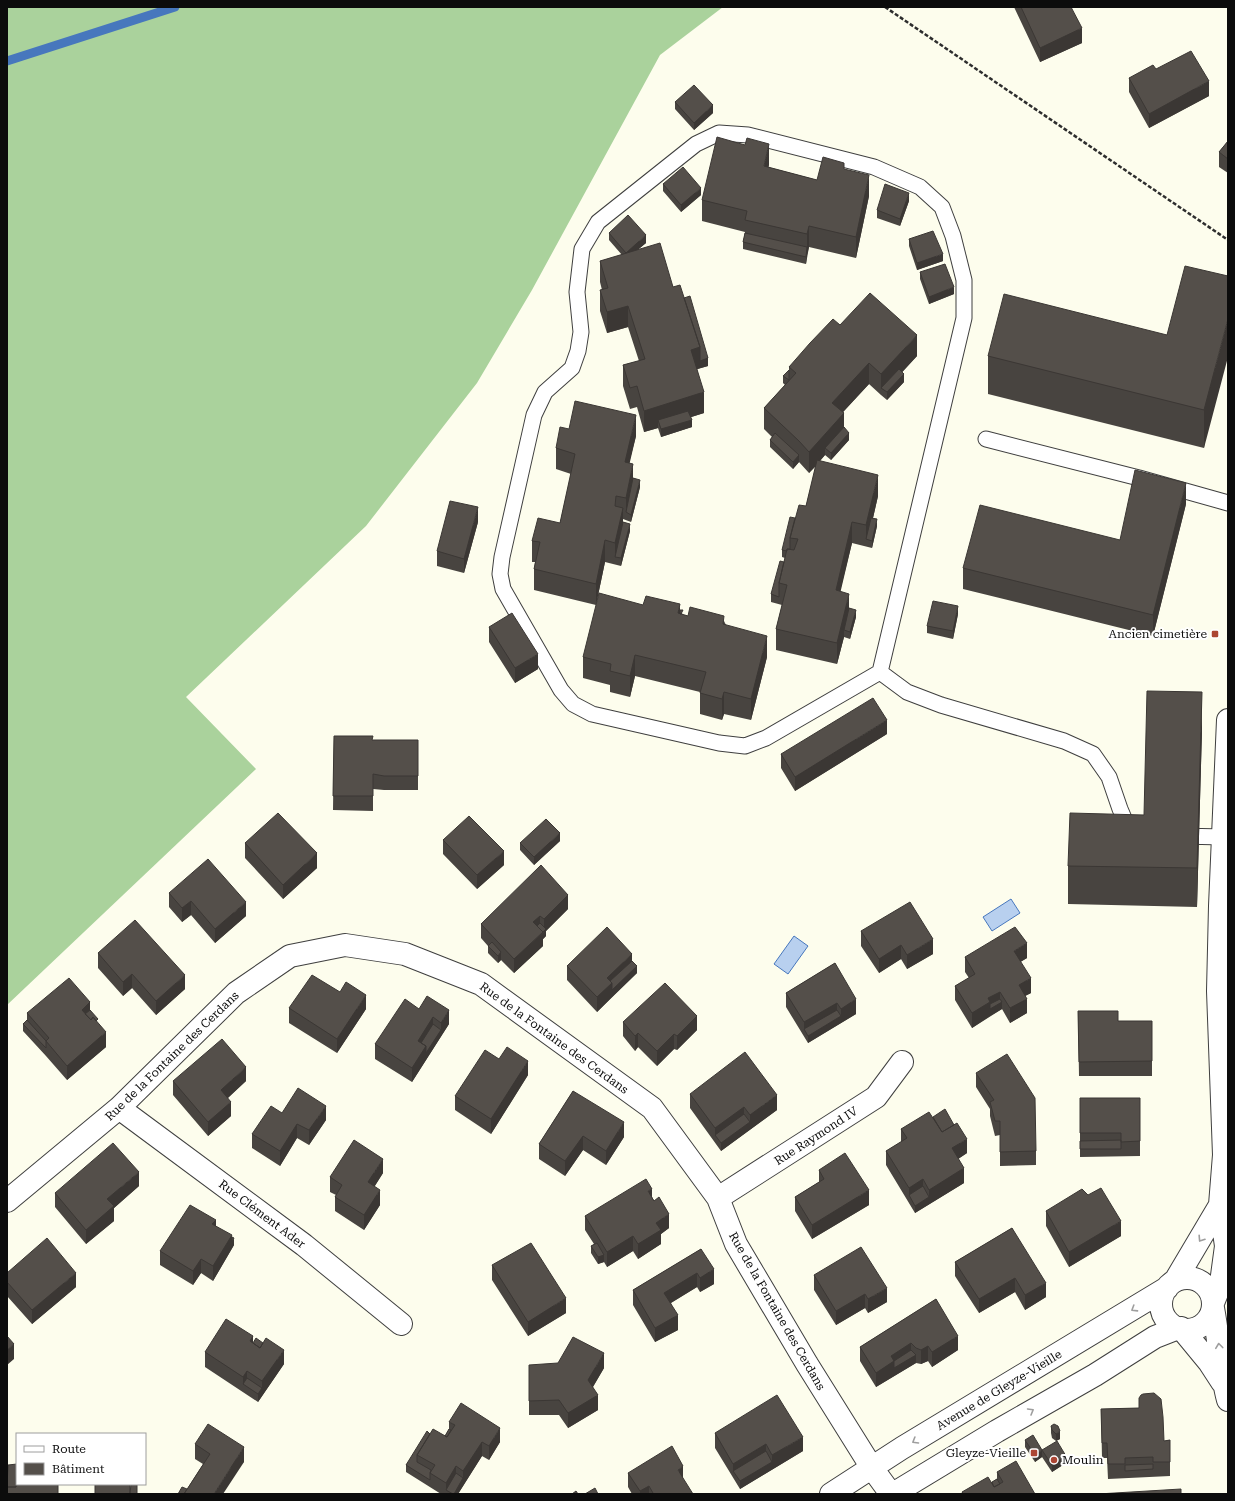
<svg xmlns="http://www.w3.org/2000/svg" width="1235" height="1501" font-family="'Roboto Serif',serif">
	<rect width="100%" height="100%" fill="#fdfded"/>
	<path fill="#aad29c" d="M7,7H723L660,55L532,290L477,383L366,526L186,697L256,769L7,1005Z"/>
	<path fill="#b8d0ef" stroke="#4777bd" d="M1011,899L1020,913L992,931L983,917Z
		M794,936L808,946L788,974L774,964Z"/>
	<g fill="none" stroke-linecap="round" stroke-linejoin="round">
		<path stroke="#4777bd" stroke-width="9" d="M7,61L175,7"/>
		<g stroke="#3f3f3f" stroke-width="17">
			<path id="lane" d="M986,439L1139,478L1228,503
				M880,672L766,738L745,746L719,743L592,714L573,704L561,690L503,589L500,574L502,557L534,415L545,392L572,368L578,351L581,332L577,292L582,249L598,222L696,144L719,133L748,135L874,167L920,187L942,207L953,236L964,280V318L880,672L907,692L941,705L1064,741L1093,754L1109,777L1120,809L1129,830L1132,831
				M1179,836L1224,837"/>
		</g>
		<g stroke="#3f3f3f" stroke-width="24">
			<path id="street" d="M119,1108L304,1245L401,1324
				M718,1198L876,1097L902,1062
				M7,1201L119,1108L236,993L290,956L345,945L405,954L481,984L652,1108L718,1198L736,1244L807,1364L872,1468L891,1494
				M1161 1304a26 26 0 1 1 52 0a26 26 0 1 1-52 0Z
				M1175,1281L1220,1205
				M1213,1303L1221,1283L1226,1246L1220,1205L1224,1155L1218,991L1220,906L1228,720
				M1213,1308C1219,1339 1220,1370 1228,1400
				M1181,1328L1209,1362L1222,1382
				M831,1494L902,1448L1167,1288
				M893,1494L997,1431L1095,1375L1155,1337L1178,1328"/>
		</g>
		<path stroke="#2e2e2e" stroke-width="2.5" stroke-dasharray="4 2" stroke-linecap="butt" d="M885,7L1228,240"/>
		<use href="#lane" stroke="#fff" stroke-width="15"/>
		<use href="#street" stroke="#fff" stroke-width="22"/>
	</g>
	<path fill="#484440" d="M1014,7H1071L1082,43L1040,62Z
		M1156,69L1209,96L1149,128L1129,92V78Z
		M675,102L713,113L694,130L675,109Z
		M1228,141V173L1219,167V152Z
		M769,165L768,167L817,180L844,169L869,196L856,258L809,247L806,264L743,249V242L745,232L702,221V200Z
		M663,184L701,195L681,212L663,191Z
		M909,201L900,226L877,218V210Z
		M609,233L646,243L637,250L684,298L708,366L697,369L704,413L691,417L692,427L661,437L658,428L644,432L637,407L630,409L623,386V365L639,361L628,327L607,333L600,311V290H602L600,282V261L622,255L609,240Z
		M909,239L943,261L917,270L909,246Z
		M920,272L954,294L929,304L920,279Z
		M1228,276L1204,448L988,394V356L1167,335Z
		M840,325L917,356L902,372L904,382L887,400L881,395L869,384L843,412L844,427L849,440L831,460L825,455L820,461L878,496L873,518L877,526L872,548L852,543L840,591L849,608L856,617L850,639L844,637L837,664L776,650V629L782,605L771,602V594L784,562L785,558L782,557V550L795,518L806,506L816,466L809,473L799,462L793,469L770,447V440L772,437L764,429V408L785,385L783,383V376L789,370V367Z
		M569,429L636,436L629,463L633,478L640,487L631,522L623,519V522L630,531L621,566L605,562L596,605L534,590V569L535,562H532V541L560,523L571,474L556,469V448Z
		M1186,504L1153,636L963,589V568L1120,540Z
		M478,522L464,573L437,566V551Z
		M643,605L680,610L683,615L688,616L724,621L726,625L767,657L751,720L724,714L722,720L700,714V692L635,676L630,697L610,692V685L583,678V657Z
		M958,614L953,639L927,633V626Z
		M489,627L538,669L515,683L489,642Z
		M1202,730L1197,907L1068,904V866L1144,815Z
		M887,734L795,791L781,768V754Z
		M334,736L373,740H418V790H384L373,789V811L333,810Z
		M443,840L504,865L477,889L443,854Z
		M560,841L534,865L520,850V843Z
		M245,843L317,868L283,899L245,858Z
		M169,893L246,916L215,943L191,915L182,922L169,907Z
		M568,909L546,931V936L543,939V946L514,973L501,960L498,963L488,953V946L481,938V924Z
		M861,931L933,954L907,969L901,959L879,973L861,946Z
		M98,953L185,989L156,1015L132,988L123,996L98,968Z
		M965,957L1027,958L1020,962L1031,993L1025,996L1027,1013L1010,1023L1002,1009L972,1028L955,1000V986L969,978L965,972Z
		M632,961L637,973L597,1012L567,980V966Z
		M835,963L856,1014L808,1043L786,1007V993Z
		M289,1008L366,1009L337,1053L289,1023Z
		M419,1009L449,1024L412,1082L375,1059V1044Z
		M90,1010L98,1024L106,1047L67,1080L46,1056L23,1031V1024L27,1020V1013Z
		M1078,1011L1152,1061V1076H1079Z
		M623,1022L697,1030L677,1050L674,1049L657,1066L638,1047L635,1051L623,1036Z
		M499,1059L528,1075L491,1134L455,1110V1096Z
		M976,1073L1036,1151V1165L1000,1166V1135L995,1136L990,1116V1109L976,1087Z
		M173,1081H246L228,1098L231,1116L208,1136L173,1095Z
		M573,1091L624,1137L606,1165L583,1150L565,1176L539,1159V1144Z
		M690,1094L777,1110L721,1151L690,1108Z
		M1080,1098H1140V1156L1080,1157Z
		M282,1113L326,1120L309,1145L297,1138L280,1166L252,1148V1134Z
		M933,1117L967,1153L958,1159L964,1183L915,1213L886,1165V1151L901,1142V1129Z
		M819,1170L869,1205L812,1239L795,1211V1197L819,1182Z
		M383,1173L374,1187L380,1205L364,1230L335,1211V1197L336,1195L330,1192V1177Z
		M139,1186L114,1208V1221L86,1244L55,1207V1193Z
		M1088,1195L1121,1236L1069,1267L1046,1226V1211Z
		M652,1197L669,1228L661,1234V1244L638,1259L633,1251L607,1267L604,1262L598,1264L591,1253V1246L594,1244L585,1230V1216Z
		M216,1226L232,1237L234,1245L213,1281L201,1273L193,1285L160,1265V1251Z
		M1012,1228L1046,1297L1025,1310L1015,1292L979,1313L955,1276V1262Z
		M701,1249L714,1284L700,1292L697,1287L671,1303L678,1330L655,1342L633,1305V1290Z
		M492,1265L566,1313L528,1336L492,1280Z
		M7,1273L76,1287L32,1324L7,1296Z
		M814,1275L887,1302L868,1313L865,1308L836,1325L814,1290Z
		M936,1299L958,1350L932,1367L928,1361L921,1364L916,1363L876,1387L860,1361V1347Z
		M253,1336V1343L284,1364L258,1402L205,1367V1352Z
		M529,1365L604,1368L593,1387L598,1410L568,1428L559,1415H529Z
		M1139,1398L1164,1441L1170,1440V1476L1108,1479L1107,1458H1102L1101,1409L1139,1408Z
		M449,1422L500,1442L489,1460L482,1456L458,1494H441L406,1472V1465L430,1434L445,1436L449,1429Z
		M1051,1426L1060,1439L1056,1441L1052,1438L1051,1433Z
		M715,1433L803,1451L740,1489L715,1448Z
		M1025,1440L1042,1457L1035,1462L1025,1447Z
		M195,1444L244,1462L187,1489L203,1464L195,1459Z
		M1042,1450L1066,1463L1052,1472L1042,1457Z
		M997,1472L1035,1494H962V1492L992,1482L997,1479Z
		M628,1473L693,1494H632L628,1487Z"/>
	<path fill="#3b3734" d="M1082,28V43L1040,62V48Z
		M1209,81V96L1149,128V114Z
		M713,105V113L694,130V123Z
		M769,144V165L764,187V166Z
		M869,175V196L856,258V237Z
		M701,188V195L681,212V205Z
		M909,193V201L900,226V219Z
		M809,226V247L807,255V234Z
		M646,235V243L626,260V253Z
		M807,247V255L806,264V257Z
		M943,254V261L917,270V263Z
		M954,287V294L929,304V297Z
		M628,306V327L607,333V312Z
		M1228,319V357L1204,448V410Z
		M917,335V356L885,391L881,388V374Z
		M700,347L708,358V366L691,371V350Z
		M869,363V384L832,424V403Z
		M904,374V382L887,400V392Z
		M704,392V413L660,427L658,420V428L644,432V411Z
		M844,413V435L825,448V455L809,473V452Z
		M636,415V436L625,483V462Z
		M692,420V427L661,437V429Z
		M849,433V440L831,460V453Z
		M799,455V462L793,469V462Z
		M633,464V485L626,512V498Z
		M878,475V496L868,540L866,539V525Z
		M640,480V487L631,522V515Z
		M1186,483V504L1153,636V615Z
		M478,507V522L464,573V559Z
		M623,508V529L615,557V543Z
		M877,519V526L872,548V541Z
		M852,522V543L836,611V590Z
		M630,524V531L621,566V558Z
		M605,540V562L596,605V584Z
		M849,594V615L844,630V637L837,664V643Z
		M680,604V625L678,613Z
		M958,606V614L953,639V631Z
		M856,610V617L850,639V632Z
		M767,636V657L751,720V699Z
		M538,654V669L515,683V668Z
		M635,655V676L630,697V676Z
		M724,692V714L722,720V699Z
		M1202,692V730L1197,907V868Z
		M887,720V734L795,791V777Z
		M560,833V841L534,865V857Z
		M504,851V865L477,889V875Z
		M317,853V868L283,899V885Z
		M568,895V909L546,931V936L543,939V946L514,973V959L544,932V919Z
		M191,901V915L182,922V908Z
		M246,902V916L215,943V929Z
		M540,916V930L533,922Z
		M933,939V954L907,969V955Z
		M1027,943V958L1014,966V951Z
		M901,945V959L879,973V959Z
		M501,952V960L498,963V956Z
		M632,954V969L612,987V997L597,1012V997L607,978Z
		M637,966V973L612,997V990Z
		M132,974V988L123,996V982Z
		M185,975V989L156,1015V1001Z
		M1031,978V993L1019,999V985Z
		M1000,992V1003L1002,1002V1009L990,1016V1009V1016L972,1028V1013L988,998Z
		M366,995V1009L337,1053V1039Z
		M856,999V1014L808,1043V1036L841,1016V1009Z
		M1027,999V1013L1010,1023V1008Z
		M90,1002V1017H82V1010Z
		M837,1003V1017L804,1029V1022Z
		M449,1010V1024L412,1082V1068L426,1046L441,1030V1023Z
		M697,1016V1030L677,1050V1036Z
		M433,1017V1032L421,1050L418,1041Z
		M106,1032V1047L67,1080V1066Z
		M638,1033V1047L635,1051V1036Z
		M674,1034V1049L657,1066V1051Z
		M528,1061V1075L491,1134V1119Z
		M246,1067V1081L221,1104V1090Z
		M777,1095V1110L721,1151V1143L750,1122V1115Z
		M231,1102V1116L208,1136V1122Z
		M326,1106V1120L309,1145V1130Z
		M744,1107V1121L715,1135V1128Z
		M624,1122V1137L606,1165V1151Z
		M297,1124V1138L280,1166V1151Z
		M583,1136V1150L565,1176V1161Z
		M967,1139V1153L952,1163V1148Z
		M383,1159V1173L368,1197V1182Z
		M964,1168V1183L915,1213V1206L929,1197V1190Z
		M139,1172V1186L114,1208V1221L86,1244V1230L107,1199Z
		M923,1179V1193L909,1195V1188Z
		M652,1189V1204L648,1191Z
		M380,1190V1205L364,1230V1215Z
		M869,1190V1205L812,1239V1225Z
		M669,1214V1228L661,1234V1244L638,1259V1244L656,1223Z
		M216,1220V1233L212,1224Z
		M1121,1221V1236L1069,1267V1252Z
		M232,1235V1242L234,1238V1245L213,1281V1266Z
		M633,1236V1251L607,1267V1252Z
		M604,1255V1262L598,1264V1257Z
		M201,1259V1273L193,1285V1271Z
		M714,1269V1284L700,1292V1278Z
		M76,1273V1287L32,1324V1310Z
		M697,1273V1287L664,1307V1293Z
		M1015,1278V1292L979,1313V1299Z
		M1046,1283V1297L1025,1310V1295Z
		M887,1288V1302L868,1313V1299Z
		M865,1294V1308L836,1325V1311Z
		M566,1298V1313L528,1336V1322Z
		M678,1315V1330L655,1342V1328Z
		M253,1336V1350L250,1341Z
		M958,1336V1350L932,1367V1352Z
		M911,1343V1357L916,1355V1363L876,1387V1373L891,1356Z
		M14,1344V1359L7,1365V1350Z
		M928,1346V1361L921,1364V1350Z
		M284,1350V1364L258,1402V1394L262,1388V1381Z
		M604,1353V1368L588,1395V1380Z
		M247,1371V1386L243,1384V1377Z
		M598,1395V1410L568,1428V1413Z
		M500,1428V1442L489,1460V1446Z
		M1060,1431V1439L1056,1441V1434Z
		M803,1437V1451L740,1489V1481L772,1462V1455Z
		M482,1442V1456L458,1494H454L463,1478V1471Z
		M766,1444V1459L733,1471V1464Z
		M244,1447V1462L223,1494H214Z
		M1042,1450V1457L1035,1462V1455Z
		M1066,1456V1463L1052,1472V1465Z
		M456,1466V1481L446,1490V1483Z
		M683,1466V1481L678,1470Z
		M649,1486V1494H640V1491Z"/>
	<path fill="#544f4a" stroke="#3b3734" d="M1021,7H1071L1082,28L1040,48Z
		M1191,51L1209,81L1149,114L1129,78L1153,65L1156,69Z
		M694,85L713,105L694,123L675,102Z
		M717,137L745,145L747,138L769,144L764,166L817,180L823,157L844,163V169L869,175L856,237L809,226L807,234L745,220L747,211L702,200Z
		M1228,141V159L1219,152Z
		M683,167L701,188L681,205L663,184Z
		M885,184L909,193L900,219L877,210Z
		M628,215L646,235L626,253L609,233Z
		M933,231L943,254L917,263L909,239Z
		M745,233L807,247L806,257L743,242Z
		M660,243L673,287L680,285L700,347L691,350L704,392L644,411L637,386L630,388L623,365L645,359L628,306L607,312L600,290L608,288L600,261Z
		M945,264L954,287L929,297L920,272Z
		M1185,266L1228,276V319L1204,410L988,356L1004,294L1167,335Z
		M870,293L917,335L881,374L869,363L832,403L844,413L809,452L799,441L764,408L796,373L789,367L810,343L833,319L840,325Z
		M690,296L708,358L700,361V347L684,298Z
		M899,369L904,374L887,392L881,388Z
		M789,370V380L783,376Z
		M575,401L636,415L625,462L633,464L626,498L616,496L615,506L623,508L615,543L605,540L596,584L534,569L540,542L532,541L538,518L560,523L575,454L556,448L560,427L569,429Z
		M688,411L692,420L661,429L658,420Z
		M844,427L849,433L831,453L825,448Z
		M775,433L799,455L793,462L770,440Z
		M817,460L878,475L866,525L852,522L836,590L849,594L837,643L776,629L787,585L779,583L787,549L794,550L798,539L790,538L799,505L806,506Z
		M1135,470L1186,483L1153,615L963,568L980,505L1120,540Z
		M633,478L640,480L631,515L626,512Z
		M450,501L478,507L464,559L437,551Z
		M790,517L795,518L790,538V549H787V551L782,550Z
		M871,518L877,519L872,541L866,539Z
		M623,522L630,524L621,558L615,557Z
		M780,561L784,562L779,583V597L771,594Z
		M599,593L643,605L646,596L680,604L678,613L688,616L690,607L724,616L723,624L767,636L751,699L724,692L722,699L700,693L706,672L635,655L630,676L610,671L611,664L583,657Z
		M933,601L958,606L953,631L927,626Z
		M849,608L856,610L850,632L844,630Z
		M680,610H683L681,614H680Z
		M512,613L538,654L515,668L489,627Z
		M1147,691L1202,692L1197,868L1068,866L1070,813L1144,815Z
		M873,698L887,720L795,777L781,754Z
		M334,736H373L372,740H418V776H384L373,774V796H333Z
		M278,813L317,853L283,885L245,843Z
		M469,816L504,851L477,875L443,840Z
		M546,819L560,833L534,857L520,843Z
		M208,859L246,902L215,929L191,901L182,908L169,893Z
		M541,865L568,895L544,919L540,916L533,922L543,932L514,959L481,924Z
		M910,902L933,939L907,955L901,945L879,959L861,931Z
		M135,920L185,975L156,1001L132,974L123,982L98,953Z
		M540,923L546,929L543,932L537,926Z
		M607,927L632,954L607,978L612,983L597,997L567,966Z
		M1015,927L1027,943L1014,951L1031,978L1019,985L1027,999L1010,1008L1000,992L988,998L990,1002L972,1013L955,986L975,974L965,957Z
		M492,942L501,952L498,956L488,946Z
		M632,961L637,966L612,990V983L610,981Z
		M835,963L856,999L841,1009L837,1003L804,1022L786,993Z
		M312,975L340,992L346,982L366,995L337,1039L289,1008Z
		M69,978L90,1002L82,1010L91,1020L93,1017L106,1032L67,1066L46,1041L49,1038L27,1013Z
		M665,983L697,1016L677,1036L674,1034L657,1051L638,1033L635,1036L623,1022Z
		M427,996L449,1010L441,1023L433,1017L418,1041L426,1046L412,1068L375,1044L405,999L419,1009Z
		M1000,999L1002,1002L990,1009V1004Z
		M90,1010L98,1019L96,1021L93,1017L91,1020L85,1014Z
		M837,1010L841,1016L808,1036L804,1029Z
		M1078,1011H1118V1021H1152V1061L1079,1062Z
		M27,1020L46,1041V1048L23,1024Z
		M433,1024L441,1030L426,1053V1046L421,1043Z
		M222,1039L246,1067L221,1090L231,1102L208,1122L173,1081Z
		M507,1047L528,1061L491,1119L455,1096L485,1050L499,1059Z
		M745,1052L777,1095L750,1115L744,1107L715,1128L690,1094Z
		M1007,1054L1035,1098L1036,1151L1000,1152V1121H995L990,1102L994,1100L976,1073Z
		M298,1088L326,1106L309,1130L297,1124L280,1151L252,1134L271,1106L282,1113Z
		M573,1091L624,1122L606,1151L583,1136L565,1161L539,1144Z
		M1080,1098H1140V1141L1121,1142V1133H1080Z
		M945,1109L954,1125L942,1132L933,1117Z
		M929,1112L942,1132L957,1123L967,1139L952,1148L964,1168L929,1190L923,1179L909,1188L886,1151L907,1138L901,1129Z
		M744,1114L750,1122L721,1143L715,1135Z
		M354,1140L383,1159L368,1182L380,1190L364,1215L335,1197L342,1185L330,1177Z
		M1121,1140V1149H1080V1141Z
		M113,1143L139,1172L107,1199L114,1206L86,1230L55,1193Z
		M845,1153L869,1190L812,1225L795,1197L824,1179L819,1170Z
		M646,1179L652,1189L648,1191L654,1201L659,1197L669,1214L656,1223L661,1230L638,1244L633,1236L607,1252L585,1216Z
		M923,1186L929,1197L915,1206L909,1195Z
		M1101,1188L1121,1221L1069,1252L1046,1211L1082,1189L1088,1195Z
		M190,1205L216,1220L212,1224L232,1235L213,1266L201,1259L193,1271L160,1251Z
		M1012,1228L1046,1283L1025,1295L1015,1278L979,1299L955,1262Z
		M232,1237L234,1238L232,1242Z
		M47,1238L76,1273L32,1310L7,1282V1273Z
		M531,1243L566,1298L528,1322L492,1265Z
		M597,1243L604,1255L598,1257L591,1246Z
		M861,1247L887,1288L868,1299L865,1294L836,1311L814,1275Z
		M701,1249L714,1269L700,1278L697,1273L664,1293L678,1315L655,1328L633,1290Z
		M936,1299L958,1336L932,1352L928,1346L921,1350L916,1348L911,1343L891,1356L894,1361L876,1373L860,1347Z
		M226,1319L253,1336L250,1341L260,1348L266,1338L284,1350L262,1381L247,1371L243,1377L205,1352Z
		M7,1336L14,1344L7,1350Z
		M573,1337L604,1353L588,1380L598,1395L568,1413L559,1400L529,1401V1365L558,1363Z
		M256,1338L263,1343L260,1348L253,1343Z
		M911,1350L916,1355L894,1368V1361Z
		M247,1378L262,1388L258,1394L243,1384Z
		M1154,1393L1161,1399L1163,1417L1164,1441L1170,1440V1462H1153V1457L1125,1458V1464H1108L1107,1443H1102L1101,1409L1139,1408V1398L1141,1395L1143,1394Z
		M777,1395L803,1437L772,1455L766,1444L733,1464L715,1433Z
		M461,1403L500,1428L489,1446L482,1442L463,1471L456,1466L446,1483L430,1473L435,1465L417,1455L433,1429L447,1437L455,1425L449,1422Z
		M208,1424L244,1447L214,1494H184L210,1454L195,1444Z
		M1054,1424L1058,1426L1060,1431L1056,1434L1052,1430L1051,1426Z
		M449,1429L451,1430L447,1437L445,1436Z
		M427,1431L430,1434L417,1455V1462L431,1470L430,1473V1480L406,1465Z
		M1033,1435L1042,1450L1035,1455L1025,1440Z
		M1057,1441L1066,1456L1052,1465L1042,1450Z
		M672,1446L683,1466L678,1470L693,1494H652L653,1493L649,1486L640,1491L628,1473Z
		M766,1451L772,1462L740,1481L733,1471Z
		M17,1461V1484H58V1494H7V1487H16Z
		M1016,1461L1035,1494H963L962,1492L988,1477L994,1487L1003,1482L997,1472Z
		M17,1464L16,1487H7L8,1465Z
		M1153,1464V1469L1125,1471V1465Z
		M456,1473L463,1478L454,1494H453L446,1490Z
		M997,1479L1000,1484L994,1487L992,1482Z
		M95,1484H130V1494H95Z
		M131,1484H137V1494H130Z
		M182,1487L187,1489L184,1494H178Z
		M595,1488L598,1494H585Z
		M1181,1489V1494H1098Z
		M576,1491L578,1494H572Z"/>
	<defs><path id="oneway-chevron" d="M-2-3.5L2.5 0L-2 3.5" fill="none" stroke-width="1.6" stroke-linecap="round" stroke-linejoin="round"/></defs>
	<g stroke="#9e9e9e">
		<use href="#oneway-chevron" transform="translate(1201 1239) rotate(123)"/>
		<use href="#oneway-chevron" transform="translate(1134 1309) rotate(148)"/>
		<use href="#oneway-chevron" transform="translate(1219 1346) rotate(-97)"/>
		<use href="#oneway-chevron" transform="translate(1031 1411) rotate(-30)"/>
		<use href="#oneway-chevron" transform="translate(915 1441) rotate(149)"/>
	</g>
	<g fill="#ac4634" stroke="#fff" stroke-width="1.5">
		<rect x="1211" y="630" width="8" height="8" rx="2"/>
		<rect x="1030" y="1449" width="8" height="8" rx="2"/>
		<circle cx="1054" cy="1460" r="4"/>
	</g>
	<g text-anchor="middle" stroke-width="4" stroke-linejoin="round" paint-order="stroke">
		<g font-size="12" fill="#0c0c0c" stroke="#fff" text-anchor="end">
			<text x="1207" y="638">Ancien cimetière</text>
			<text x="1026" y="1457">Gleyze-Vieille</text>
			<text x="1062" y="1464" text-anchor="start">Moulin</text>
		</g>
		<g font-size="12" fill="#0c0c0c" stroke="#fff">
			<text transform="translate(554 1038) rotate(36)" y="4">Rue de la Fontaine des Cerdans</text>
			<text transform="translate(172 1056) rotate(-44)" y="4">Rue de la Fontaine des Cerdans</text>
			<text transform="translate(816 1136) rotate(-33)" y="4">Rue Raymond IV</text>
			<text transform="translate(262 1214) rotate(37)" y="4">Rue Clément Ader</text>
			<text transform="translate(777 1311) rotate(60)" y="4">Rue de la Fontaine des Cerdans</text>
			<text transform="translate(999 1390) rotate(-31)" y="4">Avenue de Gleyze-Vieille</text>
		</g>
	</g>
	<rect width="1235" height="1501" fill="none" stroke="#0c0c0c" stroke-width="16"/>
	<rect x="16" y="1433" width="130" height="52" fill="#ffffff" stroke="#9e9e9e"/>
	<rect x="24" y="1446" width="20" height="6" fill="#ffffff" stroke="#9e9e9e"/>
	<text x="52" y="1453" font-size="12" fill="#0c0c0c">Route</text>
	<rect x="24" y="1463" width="20" height="12" fill="#544f4a" stroke="#9e9e9e"/>
	<text x="52" y="1473" font-size="12" fill="#0c0c0c">Bâtiment</text>
</svg>
